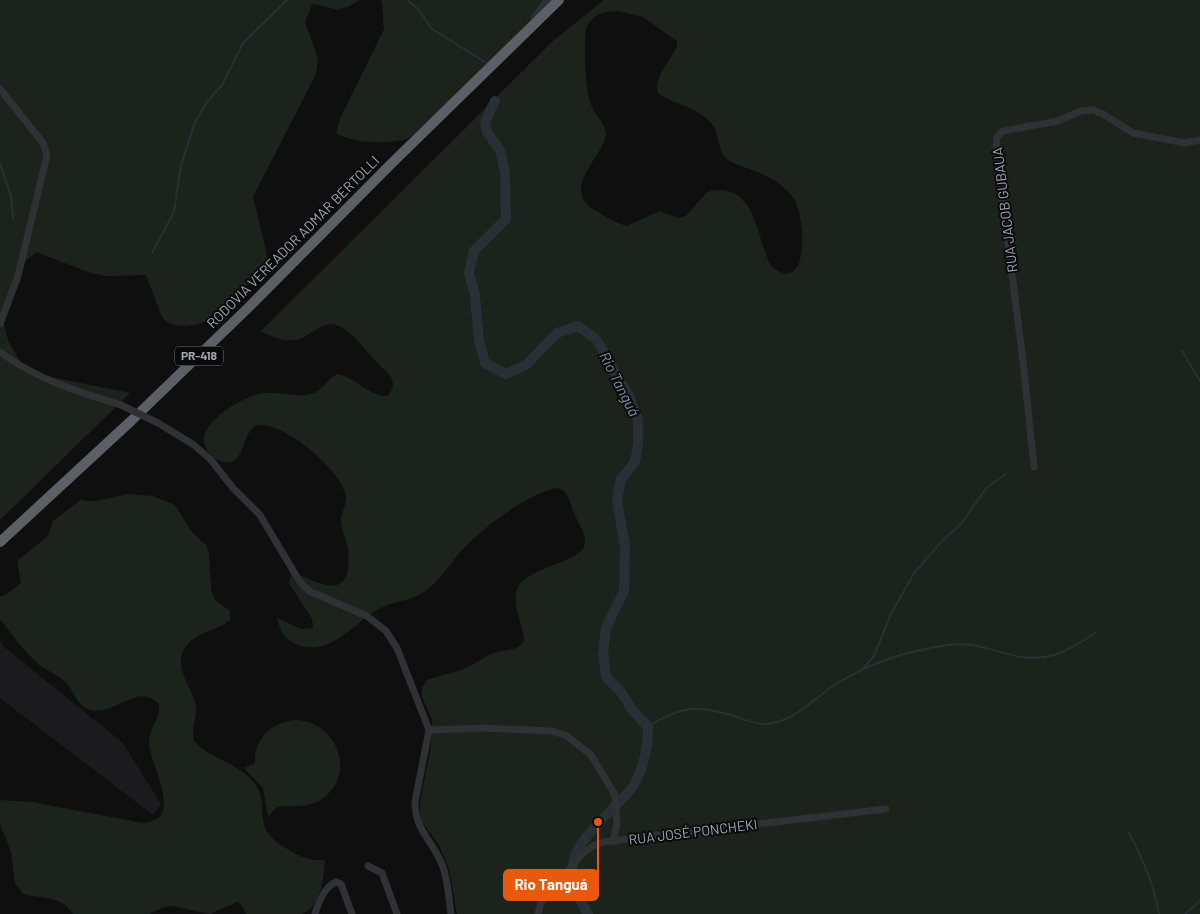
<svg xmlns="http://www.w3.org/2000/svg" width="1200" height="914" font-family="Barlow,sans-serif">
	<rect width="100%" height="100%" fill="#0f0f10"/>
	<path fill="#1b1b1d" d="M0,640L4,647L122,742L161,804L153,815L0,698Z"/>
	<path fill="#1c231c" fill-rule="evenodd" d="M0,0H360C334,15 339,8 312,4L305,22L318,58L316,74L253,197L266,250C267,255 267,260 265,265C262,273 210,320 202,323C189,327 170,328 162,317L146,275L107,276L91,273L36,252L20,266L3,321L8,340L26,372L130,393L0,520Z
		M380,0H556L411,137C394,145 352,144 336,133L340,119L384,29L382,2Z
		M604,0H1200V914H457L449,869L439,845L422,822L420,812V801L431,747L432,719L422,697V688L427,680C439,675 452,674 463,669C474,665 483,657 494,653C502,650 515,651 522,644C530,637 510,608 517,590C526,564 589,564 585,539C584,531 578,523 575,515C570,504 570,492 558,488C531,491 481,529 463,549C451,562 442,578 428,589C414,601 395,600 379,609C354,622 329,659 296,644C284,639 280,630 277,618L301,629L313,628L312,619L289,583L291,573C306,574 338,600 347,574C349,564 349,553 347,544C344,535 341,528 341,518C342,511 347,504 346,496C341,470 289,427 263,425C239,422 249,466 224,462C218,461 211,456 208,452C206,447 203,443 204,438C206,418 247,394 265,393C280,391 296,398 310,394C322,392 327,379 337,374C356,377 368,396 387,396C396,388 394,378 385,370C371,359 353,330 337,325C320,320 309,339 294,340C282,342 271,336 261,331L553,41ZM619,11L643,17L677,41V46C671,60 651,80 659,94C675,104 699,108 712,124C720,134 717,149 726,158C731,163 741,166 747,168C764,174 784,183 794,199C805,216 811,296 772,267C755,240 758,179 707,192L686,216L678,218L659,211L627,226C616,223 608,218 598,212C559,191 598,163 606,136C605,122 598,119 593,109C584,92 584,47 586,28C593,13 604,12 619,11Z
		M128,494L153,496L175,505L191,531L206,545L209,554L211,589L215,600L230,611V620C219,630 201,631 190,642C168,663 192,685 196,706C197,718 191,729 194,741C210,759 235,762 251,779C269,797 257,817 268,833C273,841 281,845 289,850C301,857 310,861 325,860C324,876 321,909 301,914C287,914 262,914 246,914L242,905L237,902L210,914L173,906L164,907L149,914H73C61,895 42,899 23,894L15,883L11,852L0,824V800L32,802L143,823C185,820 151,768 149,744C148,728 161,720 159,704C138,682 114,716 91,710C77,707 75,692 66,683C59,675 49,672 41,666C25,653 12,635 0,619V596H4L21,583L17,561L48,536L53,521L82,499L83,501H96Z
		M296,720C339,722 358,777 319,801C305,809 292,804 277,807L268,817L263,788L244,768L255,763C254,739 271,722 296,720Z"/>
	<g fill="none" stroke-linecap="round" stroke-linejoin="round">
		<path stroke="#282f35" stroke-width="2" d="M408,0L419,10L432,29L485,62
			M0,163L11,196L13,218
			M152,253L174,212L181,165L195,122L207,102L222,85L243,43L287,0
			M1182,351L1200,381
			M862,670L874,656L891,614L914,573L943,540L961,524L987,487L1006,474
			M648,727C681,705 700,705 737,717C746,720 758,725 767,724C799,720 815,696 841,681C865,667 895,655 922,650C938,646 956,643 971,645C985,647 998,652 1012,655C1045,664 1070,651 1096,632
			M1129,833C1143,859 1154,885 1159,914
			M1185,914L1200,901"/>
		<path stroke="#282f35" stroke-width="10" d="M536,17L549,0
			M495,101L485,122L487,132L500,150L505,173L506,219L474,251L469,273L475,295L479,341L485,363L506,374L526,365L557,333L578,326L596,339L630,398L638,420V445L635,462L621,479L617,501L625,546L624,591L606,628L603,654L606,677L621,692L633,711L648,727C648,749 643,771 631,789C627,795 620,800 615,806C578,845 556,860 588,914"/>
		<path stroke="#303135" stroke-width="7" d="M0,89L43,143L47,155L18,276L0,324
			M0,352C36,379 78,392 121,405
			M158,423L194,445L211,460L233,488L260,515L300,582L309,591L367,616L386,631L397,648L429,730L415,802C415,832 434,841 443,867C448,881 449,899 451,914
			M1034,467L1023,361L996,150L997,137L1003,131L1058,121L1081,111L1092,110L1103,114L1133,133L1185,143L1200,140
			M429,730L484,728L552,731L567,736L591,755L615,795L617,823L613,842
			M368,866L382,873L397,914
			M315,914C318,903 325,886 336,882L341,884L352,914
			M538,914L541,902L582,854L593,846L603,842L886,809"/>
		<path stroke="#5c5f66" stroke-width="10" d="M0,542L131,421L249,307L392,163L559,0"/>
		<path stroke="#303135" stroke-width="7" d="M121,405L158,423"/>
	</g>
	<g text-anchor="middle" stroke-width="4" stroke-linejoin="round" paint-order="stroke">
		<rect fill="#0a0a0b" stroke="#74777f" stroke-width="1" x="175" y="346.5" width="48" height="19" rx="4"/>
		<g font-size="12" font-weight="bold" fill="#a1a6b1">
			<text x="199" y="360">PR-418</text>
		</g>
		<g font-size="14" fill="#a1a6b1" stroke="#0a0a0b">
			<text transform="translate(1005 210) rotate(-97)" y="5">RUA JACOB GUBAUA</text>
			<text transform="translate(293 242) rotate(-45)" y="5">RODOVIA VEREADOR ADMAR BERTOLLI</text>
			<text transform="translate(693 832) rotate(-7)" y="5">RUA JOSÉ PONCHEKI</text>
		</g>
		<g font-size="15" font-style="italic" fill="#7893ab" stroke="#0a0a0b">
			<text transform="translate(619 384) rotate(63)" y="5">Rio Tanguá</text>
		</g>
	</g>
	<path fill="none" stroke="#e8590c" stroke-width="2" d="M598 822L598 885"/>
	<circle fill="#e8590c" stroke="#0a0a0b" stroke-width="2" cx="598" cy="822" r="5"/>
	<rect fill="#e8590c" stroke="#e8590c" stroke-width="2" x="504" y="870" width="94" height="30" rx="5"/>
	<g font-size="15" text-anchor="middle" font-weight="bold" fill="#fff">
		<text x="551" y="890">Rio Tanguá</text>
	</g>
</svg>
